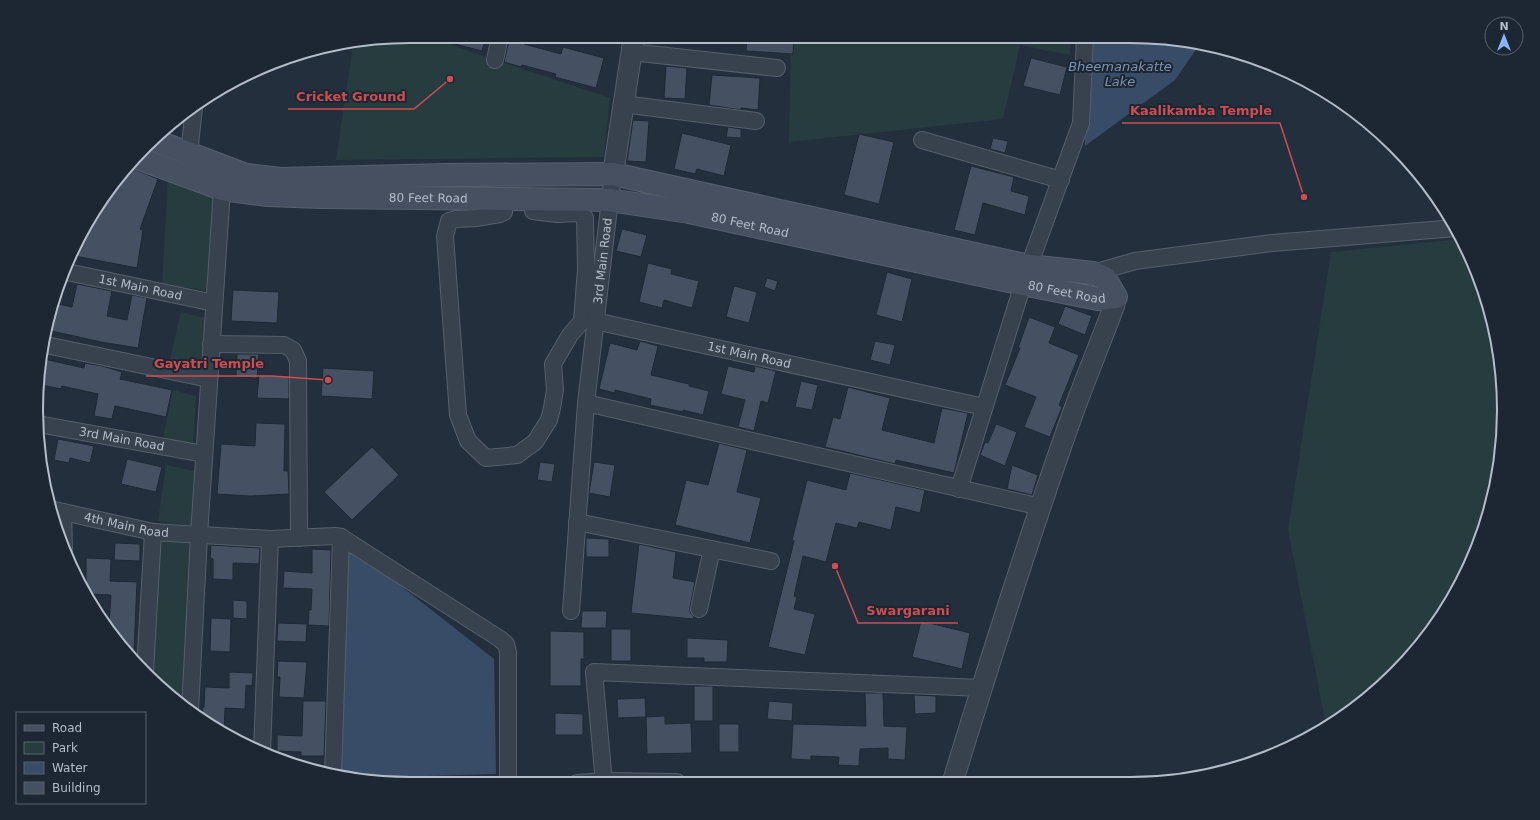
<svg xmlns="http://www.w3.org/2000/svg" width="1540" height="820" font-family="'DejaVu Sans',sans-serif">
	<rect width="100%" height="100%" fill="#242f3e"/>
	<path fill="#263c3f" d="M410,36L430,38L610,98L604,157L336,160L353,45Z
		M791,36L1070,37V55L1020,45L1003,119L789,142Z
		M168,180L217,195L210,291L162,284Z
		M1461,239L1484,290L1501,361L1503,435L1491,507L1465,576L1411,656L1357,707L1326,725L1288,530L1331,252Z
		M181,312L206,318L203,375L168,367Z
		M173,390L196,396L193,449L162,443Z
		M166,465L198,472L195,526L158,521Z
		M157,540L193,542L186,709L151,678Z"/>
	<path fill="#394c67" d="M1088,37H1154L1200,44L1175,80L1085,146L1084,71Z
		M346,543L494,659L496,774L356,778L335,775Z"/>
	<path fill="#455162" stroke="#1f2835" d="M440,36H486L482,51L439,40Z
		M510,36H526L524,44L561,54L563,47L604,58L596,88L555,77L556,74L522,65L521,67L504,62Z
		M747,36H794L793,54L746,51Z
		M1031,58L1067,67L1060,95L1023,86Z
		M666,66L687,68L685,99L664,98Z
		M712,75L760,78L758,110L741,108V110L709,105Z
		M633,120L649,121L646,162L627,161Z
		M728,127L741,129V138L726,137Z
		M682,133L731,145L724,176L697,169L695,174L674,169Z
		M859,134L894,142L879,204L844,195Z
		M993,138L1008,141L1005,153L990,149Z
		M971,166L1014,177L1011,191L1029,196L1025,215L983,203L975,235L954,230Z
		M131,168L158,179L140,229L143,230L137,268L75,256L99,202Z
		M622,229L647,235L641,257L616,251Z
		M648,263L672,269L671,274L699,281L692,308L664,300L662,308L639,302Z
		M887,272L912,279L902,322L876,315Z
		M767,278L778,281L775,291L764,287Z
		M77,284L112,291L107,316L127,320L132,295L147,298L138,348L101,342L47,330L49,313L54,303L72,307Z
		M734,286L757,292L749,323L726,317Z
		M233,290L279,292L277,323L231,321Z
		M1065,306L1092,316L1085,335L1058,324Z
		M1029,317L1055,327L1049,343L1079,355L1059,405L1062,407L1050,437L1024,427L1036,397L1005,385L1020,348H1018Z
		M640,341L658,346L651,375L689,384V386L709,391L703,415L683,410V412L650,405L651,399L615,390V393L599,389L610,343L637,350Z
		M875,341L895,345L890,365L870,360Z
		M237,354H259L257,378L236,377Z
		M44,359L84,368L85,363L102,366L122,372L120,379L172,390L166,417L115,406L112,419L94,416L98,394L62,386L61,389L42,385Z
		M728,366L754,372L755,366L776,371L768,403L761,401L754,431L738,427L745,400L721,394Z
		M323,368L374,371L372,399L321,396Z
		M259,375L289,376V399L257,398Z
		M801,381L818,385L812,410L795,407Z
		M848,387L890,398L882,430L934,443L942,408L968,413L954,473L896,460L895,464L825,447L833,417L840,419Z
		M256,423L285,424L284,471H288L289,494L251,496L217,494L221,444L255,446Z
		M996,424L1017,432L1005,466L980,455L985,442L988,443Z
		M58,439L94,446L90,463L70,458L69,463L54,460Z
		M719,443L747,450L737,492L761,498L750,543L675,525L686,480L708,485Z
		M372,447L399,475L352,520L324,492Z
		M127,459L162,467L156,492L121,484Z
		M540,462L555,464L552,482L537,480Z
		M594,462L615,465L610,497L589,493Z
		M1012,465L1038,475L1032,495L1007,489Z
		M850,473L925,490L920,513L896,507L891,530L859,522L857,528L836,523L826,562L803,556L794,596L797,597L794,609L815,614L805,655L768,647L794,541L792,540L807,480L846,490Z
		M586,538L609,539V557H586Z
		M115,543L140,544V561L114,560Z
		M639,544L676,552L673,578L695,582L690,607V612L694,617L693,619L631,613Z
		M211,545L260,548L259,564L233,563V580L213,579V559L210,558Z
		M312,549L331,550L329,626L308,625L309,610H311L312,589L283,588L284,571L312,573Z
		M86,558L111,559L110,581L137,582L134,652L126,651L109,625L111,595L90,594L86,587Z
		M233,600L247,601V619L233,618Z
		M582,611H607L606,628H581Z
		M211,618L231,619L230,652L210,651Z
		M921,621L970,633L962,669L912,657Z
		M278,623L307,624L306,642L277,641Z
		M611,629H631V661H611Z
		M550,631L584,632V659H581V686H550Z
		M687,638L728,640L727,662H704V658H687Z
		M278,661L307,662L304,698L279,697L280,677H277Z
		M229,672L253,673L252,686L246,685L245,709L225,708L224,733L202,719L203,707H204L205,687L229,688Z
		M694,686H713V721H694Z
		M865,693H883L884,726L907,727L905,760L888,759V748L860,749L859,766L838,765L839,757L811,756V760L791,759L793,724L866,726Z
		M914,695L936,696V713L915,714Z
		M645,698L646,717L618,718L617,699Z
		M303,701H326L324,756H301V752L277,751V735L302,736Z
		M769,701L793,703L792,721L767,719Z
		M555,713L583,714V735H555Z
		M665,716V724L691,723L692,753L647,754L646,717Z
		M719,724H739V752H719Z"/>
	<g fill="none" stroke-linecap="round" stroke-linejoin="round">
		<g stroke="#565f6c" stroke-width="18">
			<g id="minor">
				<path d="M631,52L777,68"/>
				<path d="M495,60L500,36"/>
				<path d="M623,104L756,121"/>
				<path d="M922,140L1061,180"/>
				<path d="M189,154L194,107"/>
				<path d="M505,199L504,212L500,214L476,218L456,219L449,221L445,236L458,415L468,441L486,458L517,455L535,442L549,420L552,408L555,390L553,364L570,335L582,321L586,269L585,218L578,213L557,214L533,211L532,199"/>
				<path d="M1029,266L1081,123L1085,37"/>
				<path id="s1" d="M67,272L214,303"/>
				<path d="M1093,273L1135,261L1272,243L1456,228"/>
				<path id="s2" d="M595,321L984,407"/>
				<path d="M211,344L284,345L293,350L298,361L299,538"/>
				<path d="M46,345L209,379"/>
				<path id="s3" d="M586,403L613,174"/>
				<path id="s4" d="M38,424L204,454"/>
				<path d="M959,489L1023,284"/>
				<path id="s5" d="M54,510L153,532L270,539L335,536L341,537L500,639L506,644L508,652V783"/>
				<path d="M63,512L64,553"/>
				<path d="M577,522L771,561"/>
				<path d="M699,609L712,549"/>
				<path d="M571,611L586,403L1041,507"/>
				<path d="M145,671L153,532"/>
				<path d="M190,711L199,535L222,189L224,178"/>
				<path d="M262,752L270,539"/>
				<path d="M333,775L341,537"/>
				<path d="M577,783L604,781L677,782"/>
				<path d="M604,783L594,672L982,688"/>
			</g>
		</g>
		<g stroke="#565f6c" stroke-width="22">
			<path id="tertiary" d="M613,174L634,36
				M953,781C991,657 1030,533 1074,410C1087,375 1101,341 1114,306L1116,297"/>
		</g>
		<g stroke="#565f6c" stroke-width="24">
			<g id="secondary">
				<path id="s6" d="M140,159L222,189L267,195L321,197L609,200L689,212L1023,284L1098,299L1116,297L1105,278L1093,273L1029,266L613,174L446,175L280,179L246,175L156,141"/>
			</g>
		</g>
		<use href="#minor" stroke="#38414e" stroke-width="16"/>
		<use href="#tertiary" stroke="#38414e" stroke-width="20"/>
		<use href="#secondary" stroke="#465061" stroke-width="22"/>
	</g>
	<g text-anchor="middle" stroke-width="4" stroke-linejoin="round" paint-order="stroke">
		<g font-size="12" fill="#b4bcc9" stroke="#1d2633">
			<text dy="4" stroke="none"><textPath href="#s6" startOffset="294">80 Feet Road</textPath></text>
			<text dy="4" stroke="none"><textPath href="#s6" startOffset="618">80 Feet Road</textPath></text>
			<text dy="4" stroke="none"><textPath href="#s3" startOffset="143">3rd Main Road</textPath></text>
			<text dy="4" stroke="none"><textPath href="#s1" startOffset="75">1st Main Road</textPath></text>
			<text dy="4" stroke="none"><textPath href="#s6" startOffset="942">80 Feet Road</textPath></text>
			<text dy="4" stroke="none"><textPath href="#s2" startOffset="158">1st Main Road</textPath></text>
			<text dy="4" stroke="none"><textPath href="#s4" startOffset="85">3rd Main Road</textPath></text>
			<text dy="4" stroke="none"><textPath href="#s5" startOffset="74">4th Main Road</textPath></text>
		</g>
		<g font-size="13" font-style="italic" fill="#7c92b1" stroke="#1d2633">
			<text x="1120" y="71">Bheemanakatte<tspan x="1120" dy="15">Lake</tspan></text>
		</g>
	</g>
	<path d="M0 0H1540V820H0ZM410 43H1130A367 367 0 0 1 1497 410V410A367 367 0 0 1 1130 777H410A367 367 0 0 1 43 410V410A367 367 0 0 1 410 43Z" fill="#1d2633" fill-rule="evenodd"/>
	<path fill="none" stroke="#b4bcc9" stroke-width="2" d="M410 43H1130A367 367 0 0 1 1497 410V410A367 367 0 0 1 1130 777H410A367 367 0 0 1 43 410V410A367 367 0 0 1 410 43Z"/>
	<path fill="none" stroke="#ce4d50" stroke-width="1.5" d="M450 79L414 109H288M1304 197L1280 123H1122M328 380L272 376H146M835 566L858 623H958"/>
	<g fill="#ce4d50" stroke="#1d2633" stroke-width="1.5">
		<circle cx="450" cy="79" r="4"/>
		<circle cx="1304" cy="197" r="4"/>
		<circle cx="328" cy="380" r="4"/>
		<circle cx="835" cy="566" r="4"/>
	</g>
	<g font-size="13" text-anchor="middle" font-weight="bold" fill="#ce4d50" stroke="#1d2633" stroke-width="4" stroke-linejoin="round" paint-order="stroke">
		<text x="351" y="101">Cricket Ground</text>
		<text x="1201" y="115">Kaalikamba Temple</text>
		<text x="209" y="368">Gayatri Temple</text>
		<text x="908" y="615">Swargarani</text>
	</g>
	<rect x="16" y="712" width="130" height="92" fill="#1d2633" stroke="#59626f"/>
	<rect x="24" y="725" width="20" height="6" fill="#465061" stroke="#59626f"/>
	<text x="52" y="732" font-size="12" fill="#b4bcc9">Road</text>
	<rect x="24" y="742" width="20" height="12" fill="#263c3f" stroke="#59626f"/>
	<text x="52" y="752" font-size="12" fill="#b4bcc9">Park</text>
	<rect x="24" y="762" width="20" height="12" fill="#394c67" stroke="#59626f"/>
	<text x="52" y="772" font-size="12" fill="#b4bcc9">Water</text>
	<rect x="24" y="782" width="20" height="12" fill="#455162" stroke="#59626f"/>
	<text x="52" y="792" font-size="12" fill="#b4bcc9">Building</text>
	<g transform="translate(1504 36)"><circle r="19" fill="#1d2633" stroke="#59626f"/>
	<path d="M0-3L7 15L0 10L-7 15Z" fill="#8ab4f8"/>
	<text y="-6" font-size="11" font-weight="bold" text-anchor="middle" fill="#b4bcc9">N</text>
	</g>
</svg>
